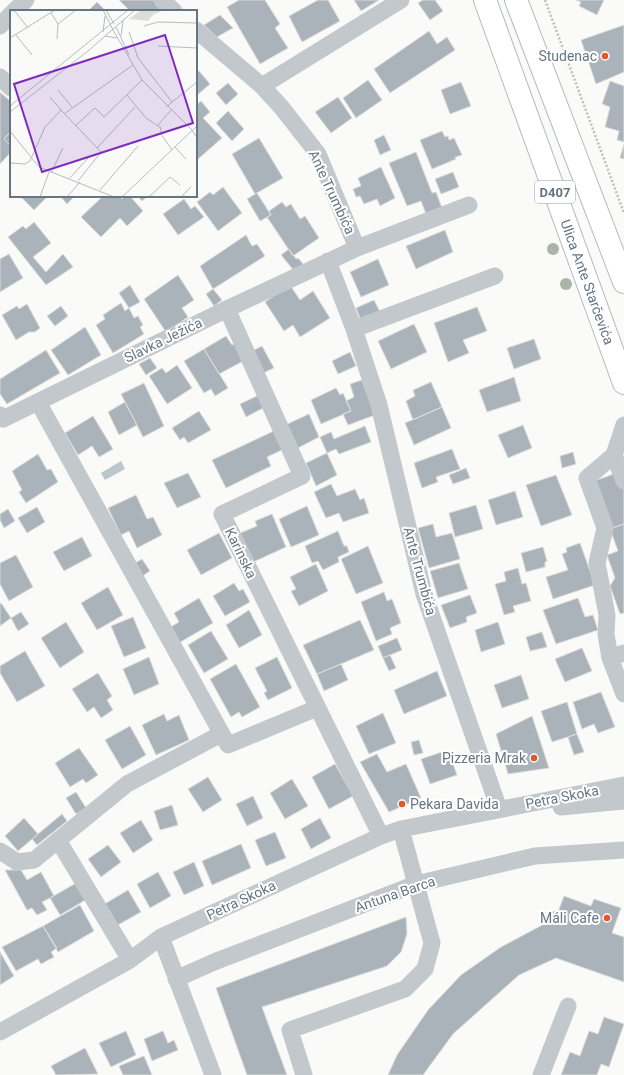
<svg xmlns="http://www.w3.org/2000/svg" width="624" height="1075" font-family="Roboto,sans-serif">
	<rect width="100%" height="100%" fill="#fafaf8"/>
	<path fill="#bbc7cb" d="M121,461L125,469L105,480L101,473Z"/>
	<path fill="#aab3b9" stroke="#dcdcda" d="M119,0H153L163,10L130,11Z
		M239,0H265L280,24L275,28L288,48L260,64L227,7Z
		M318,0H328L340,21L302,42L289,16Z
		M354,0H379L361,11Z
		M423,0H435L443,11L430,20L418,3Z
		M576,0H604L597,15L579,6L581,2Z
		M97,2L106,11H88Z
		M220,15L233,28L217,37L204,25Z
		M624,25V72L596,84L581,40Z
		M429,31L437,44L447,37L455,50L390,93L374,69Z
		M199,71L210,84L196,96V72Z
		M368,80L382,100L356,118L343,98Z
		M610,81L624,86V142L617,140L619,131L605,127L610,107L602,104Z
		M461,82L471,106L450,114L441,90Z
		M228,83L238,94L226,105L216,93Z
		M0,92L11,102V131L4,139L11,146V152L0,164Z
		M338,97L352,118L331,133L315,112Z
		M201,101L210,112L203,118L222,138L197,160L196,105Z
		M228,111L244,129L232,141L216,123Z
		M11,131V146L4,139Z
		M442,131L445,137L448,136L449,140L454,138L462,155L455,157L456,159L432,169L420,140Z
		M384,135L391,150L380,155L374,140Z
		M259,138L283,178L255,194L232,154Z
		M624,144V159L620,158Z
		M416,152L432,193L436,192L442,208L426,214L421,201L407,206L389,163Z
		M381,167L395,198L380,206L377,199L364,204L360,196L356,197L353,189L361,186L358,178Z
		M453,172L459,187L441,194L435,179Z
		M223,187L242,213L218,231L197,202L210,192L213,195Z
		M257,193L271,215L260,221L247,199Z
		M20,196H48L34,210Z
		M60,196H75L67,204Z
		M103,196H119L122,199L125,196H130L143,211L127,226L120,218L101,237L81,217Z
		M138,196H148L142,201Z
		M184,199L191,209L195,206L204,217L178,235L163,214Z
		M282,202L286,207L291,204L300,219L305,216L319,238L293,256L267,217L271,215L269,211Z
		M34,222L51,243L33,257L46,272L63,254L73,267L46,285L8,237L23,226L26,229Z
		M445,230L453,252L416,269L406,246Z
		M246,235L252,246L257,244L265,256L213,289L200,266Z
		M289,249L296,259L298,258L304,265L295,272L281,255Z
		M9,254L23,278L0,292V259Z
		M378,259L389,285L361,297L350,272Z
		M178,275L194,300L182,308L188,317L166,332L144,299Z
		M130,285L140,302L129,308L119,293Z
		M290,285L300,300L313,291L330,318L300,337L293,325L284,331L265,302Z
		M213,289L222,300L214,306L206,294Z
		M374,300L380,312L361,321L356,308Z
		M121,303L125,311L129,308L134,318L138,316L143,325L140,327L144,334L113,353L96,325L105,319L103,315Z
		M27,304L40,328L35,332H29L16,340L2,315L17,306L19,309Z
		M61,306L68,316L55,326L47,316Z
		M477,307L487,331L463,340L469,353L448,362L434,323Z
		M414,324L427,352L391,369L378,341Z
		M85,327L101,355L68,375L51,350Z
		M226,336L232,345L237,343L245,360L219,374L204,349Z
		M534,339L541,359L514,369L507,348Z
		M262,346L274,368L263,373L252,351Z
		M204,349L228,388L215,396L211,389L204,393L184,361Z
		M46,350L60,373L7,404L0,394V379Z
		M350,352L356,366L338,374L332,361Z
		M150,358L157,368L146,375L139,364Z
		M177,365L192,388L167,404L149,376L162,368L166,373Z
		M514,377L521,401L487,412L479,390Z
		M362,380L375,415L348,425L343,414L351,411L346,401L354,397L350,384Z
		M431,382L442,407L413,420L406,401L415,396L413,390Z
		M144,383L164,426L143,437L121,394Z
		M336,388L340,395L343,393L351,411L321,424L311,400Z
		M261,394L267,406L246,417L240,404Z
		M125,402L137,425L119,435L108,412Z
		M442,407L451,428L414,445L405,423Z
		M199,411L211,430L188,443L184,437L180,440L172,428Z
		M309,414L319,437L294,450L283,426Z
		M93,416L113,449L99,457L92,446L78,455L65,433Z
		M523,425L532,448L508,458L498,435Z
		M365,426L371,442L339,454L336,449L327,453L320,437L331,432L334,439Z
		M276,430L284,449L267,457L271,466L226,488L212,460Z
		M452,449L460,469L436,477L438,482L422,488L414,463Z
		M573,452L576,464L562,468L560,456Z
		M327,453L337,475L316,486L306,463Z
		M38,454L47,470L51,469L58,482L26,503L19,492L22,490L12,471Z
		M466,468L470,478L453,484L449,475Z
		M624,470V524L610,529L592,482Z
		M188,473L201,497L177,508L164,483Z
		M556,475L572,515L541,526L526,485Z
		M331,484L337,496L355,489L360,500L364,498L369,513L343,522L339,513L326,518L314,492Z
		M515,491L523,517L496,525L488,500Z
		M136,495L147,519L153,517L162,535L137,548L129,531L121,535L108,508Z
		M476,505L483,529L455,537L449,513Z
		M307,506L319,535L291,547L279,519Z
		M37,507L45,522L27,533L18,518Z
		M8,509L15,521L4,528L0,520V514Z
		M272,514L286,547L251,563L238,534L257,526L255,521Z
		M433,524L436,537L452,533L460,559L429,568L418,528Z
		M624,524V613L620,614L610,586L615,578L607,555L618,551L610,529Z
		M338,531L344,546H347L349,552L338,557L339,562L323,570L318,561L312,563L305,546Z
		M219,533L232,558L201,575L187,550Z
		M82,537L92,556L64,571L53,552Z
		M580,543L595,585L553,599L546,577L568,570L562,554L567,552L566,548Z
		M368,546L383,583L356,594L341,559Z
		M543,547L547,561L545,562V567L526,572L521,553Z
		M16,555L33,587L9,601L0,584V563Z
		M142,559L150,571L138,579L130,566Z
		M459,563L468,589L438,598L430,571Z
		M316,564L328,591L299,606L291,591L296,589L290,577Z
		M518,568L522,584L526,583L531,601L513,606L515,612L504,615L495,584L506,581L504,572Z
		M234,583L239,591L243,589L250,602L225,616L213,596Z
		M108,587L123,615L97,630L81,603Z
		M384,592L387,601L392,599L401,623L390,628L392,634L376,641L361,602Z
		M470,595L477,613L466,617L467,622L450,628L441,605Z
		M199,598L213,623L177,644L169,628L179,622L174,613Z
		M578,598L585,617L593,615L598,630L556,644L543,610Z
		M1,603L11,618L0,626V604Z
		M249,610L262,635L239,648L226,625Z
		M21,612L29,624L18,631L11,618Z
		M133,617L146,648L124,657L111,626Z
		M360,620L374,650L317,674L303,645Z
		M66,622L84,652L60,668L41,638Z
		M498,622L505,644L481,652L475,630Z
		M211,631L228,659L204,673L188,645Z
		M542,632L547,647L530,651L526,637Z
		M397,638L402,650L383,658L378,646Z
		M582,648L592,671L565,682L555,659Z
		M25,651L45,686L17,702L0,673V666Z
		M390,655L396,668L389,671L383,658Z
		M149,657L159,684L134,695L123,669Z
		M277,657L292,688L268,700L264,693L267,691L255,668Z
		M236,664L260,707L242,717L239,712L231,717L210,679Z
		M341,664L348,680L324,691L317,674Z
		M437,671L447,696L404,714L394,690Z
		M98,673L112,696L107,700L113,710L101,718L94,707L87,712L72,689Z
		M521,675L529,699L502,708L494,685Z
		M601,692L615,727L598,733L594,724L582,729L573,702Z
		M567,702L577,734L552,742L541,711Z
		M383,713L396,743L369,754L356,726Z
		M164,714L167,721L179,715L189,740L156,755L142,725Z
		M532,716L549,768L508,774L496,734Z
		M130,726L146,755L122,769L105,740Z
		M577,734L584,752L574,755L568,737Z
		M419,740L423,753L414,755L411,742Z
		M79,748L98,775L86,783L83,779L70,787L55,763Z
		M448,750L457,775L430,784L421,759Z
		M377,754L387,772L406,764L421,798L389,812L360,762Z
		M335,764L353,796L329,809L312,777Z
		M208,777L222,800L203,812L188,789Z
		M292,779L308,806L285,819L270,793Z
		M76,792L86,808L76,814L66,798Z
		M253,796L263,818L247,826L236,804Z
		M172,805L178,825L160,830L154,811Z
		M62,814L67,821L37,845L32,839Z
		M24,818L38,834L18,851L5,836Z
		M320,818L331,838L311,849L301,829Z
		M141,820L153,840L133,853L120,833Z
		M275,832L286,858L266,866L255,840Z
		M241,844L251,868L212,885L202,861Z
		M108,845L121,862L101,877L88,859Z
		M194,862L204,886L184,895L173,872Z
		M5,870H21L27,880L41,872L54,896L42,902L47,910L37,915L32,908L27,910Z
		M158,872L171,896L150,908L137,884Z
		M78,882L87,899L60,915L50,898Z
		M128,890L141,912L116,926L103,905Z
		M564,896L591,906L594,899L621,908L612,933L624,937V982L556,958L519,975L453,1034L423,1075H388L397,1055L428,1010L461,975L501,947L548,922L553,911L558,912Z
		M80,905L94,931L58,952L43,926Z
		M406,917L407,934L401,952L387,966L262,1007L287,1075H247L216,988Z
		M43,926L57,948L51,952L54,957L41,964L38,959L16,971L2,947Z
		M0,952L14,976L0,985Z
		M604,1017L624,1024L609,1067L601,1064L597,1075H561L570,1052L580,1056L589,1031L598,1034Z
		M126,1031L136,1055L111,1067L99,1043Z
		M163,1031L168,1043L174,1040L178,1050L152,1061L144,1039Z
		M85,1048L98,1074L56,1075L51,1066Z
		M144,1056L152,1075H123L119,1066Z"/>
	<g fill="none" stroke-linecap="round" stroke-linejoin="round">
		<g stroke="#b5babe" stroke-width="24">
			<g id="major">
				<path id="s1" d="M485,0L624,383"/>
				<path d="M516,0L624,282"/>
			</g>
		</g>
		<path stroke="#bbbfc2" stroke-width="2.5" stroke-dasharray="2 2" stroke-linecap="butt" d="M545,0L624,213"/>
		<path stroke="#c3c8cc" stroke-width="17" d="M162,0L174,11
			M14,11L26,0
			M0,26L11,14
			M0,77L11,88
			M262,86L401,0
			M357,248L469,205
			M328,261L354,329L379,405L424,594L499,809
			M227,309L302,476L222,514L381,836
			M354,329L495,276
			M38,402L228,745L317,708
			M0,415L3,419L227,309L357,248L318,154L282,108L262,86L196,30
			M624,425L614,455L624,481
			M624,653L610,658L624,694
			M610,658L606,634L607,615L597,563L605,528L587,478L614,455
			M561,807L624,801
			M58,840L130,960
			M0,851L17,862L34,860L127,784L221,734
			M161,937L213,1075
			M176,979L214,962L416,884L535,856L624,850
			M0,1032L130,960L161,937L381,836L401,829L624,785
			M304,1075L290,1030L405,989L425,969L432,943L401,829
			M541,1075L568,1006"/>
		<use href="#major" stroke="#fff" stroke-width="22"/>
	</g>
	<g fill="#aab4a7">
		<circle cx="553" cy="249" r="6"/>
		<circle cx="566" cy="284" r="6"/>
	</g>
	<g fill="#e4572e" stroke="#fff" stroke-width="1.5">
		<circle cx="605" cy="56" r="4"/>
		<circle cx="534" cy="758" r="4"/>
		<circle cx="402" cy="804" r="4"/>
		<circle cx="607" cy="918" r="4"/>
	</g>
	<g text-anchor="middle" stroke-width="4" stroke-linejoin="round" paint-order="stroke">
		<rect fill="#fff" stroke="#939fa8" stroke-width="1" x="535" y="181" width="40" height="22" rx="3"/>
		<g font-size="13" font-weight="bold" fill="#657683">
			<text x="555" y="197">D407</text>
		</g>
		<g font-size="14" fill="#657683" stroke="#fff" text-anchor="end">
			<text x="597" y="61">Studenac</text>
			<text x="526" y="763">Pizzeria Mrak</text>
			<text x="410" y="809" text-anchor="start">Pekara Davida</text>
			<text x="599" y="923">Máli Cafe</text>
		</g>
		<g font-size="14" fill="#657683" stroke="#fff">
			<text transform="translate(332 192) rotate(65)" y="5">Ante Trumbića</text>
			<text dy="5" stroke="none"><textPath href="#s1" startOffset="300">Ulica Ante Starčevića</textPath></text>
			<text transform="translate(163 340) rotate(-26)" y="5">Slavka Ježića</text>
			<text transform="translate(241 553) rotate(64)" y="5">Karinska</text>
			<text transform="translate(420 571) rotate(75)" y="5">Ante Trumbića</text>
			<text transform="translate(562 797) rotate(-11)" y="5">Petra Skoka</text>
			<text transform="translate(395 894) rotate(-19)" y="5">Antuna Barca</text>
			<text transform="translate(241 900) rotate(-25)" y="5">Petra Skoka</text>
		</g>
	</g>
	<g transform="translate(10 10)">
		<rect width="187" height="187" fill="#fafaf8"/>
		<path d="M131,0H187V1H151L143,5L138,11L119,9Z" fill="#dadfd7"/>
		<path fill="none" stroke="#b5bdc2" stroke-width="1" d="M4,0L18,18M93,0L103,20M96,0L104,14M41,3L48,14L47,29M48,14L66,0M134,16L148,12L187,13M106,17L119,45M103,20L132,70L182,120L187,128M93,22L95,6M119,22L128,48L162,92M6,25L22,45M95,26L107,28M111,26L113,11M0,28L45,0M148,36L187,38M48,80L62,97M117,85L136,108L151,118V124L162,140M40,87L51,100M0,96L118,0M156,97L187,72M0,102L78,41L125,0M54,104L123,55M148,115L161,100M65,116L85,98L94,107L132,70M0,121L29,157L104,187M165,137L176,149M87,138L125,97M0,153L15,154L20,151L35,117L51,100L91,142L68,171M41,163L53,138M60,168L78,148M90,180L128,136M30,187L39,162M57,187L70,172M112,187L187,116M139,187L160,167L170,175M171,187L181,177"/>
		<path fill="#7b2cbf" fill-opacity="0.15" stroke="#7b2cbf" stroke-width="2" d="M155,25L183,113L32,162L4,74Z"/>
		<rect width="187" height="187" fill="none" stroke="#657683" stroke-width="2"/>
	</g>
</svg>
